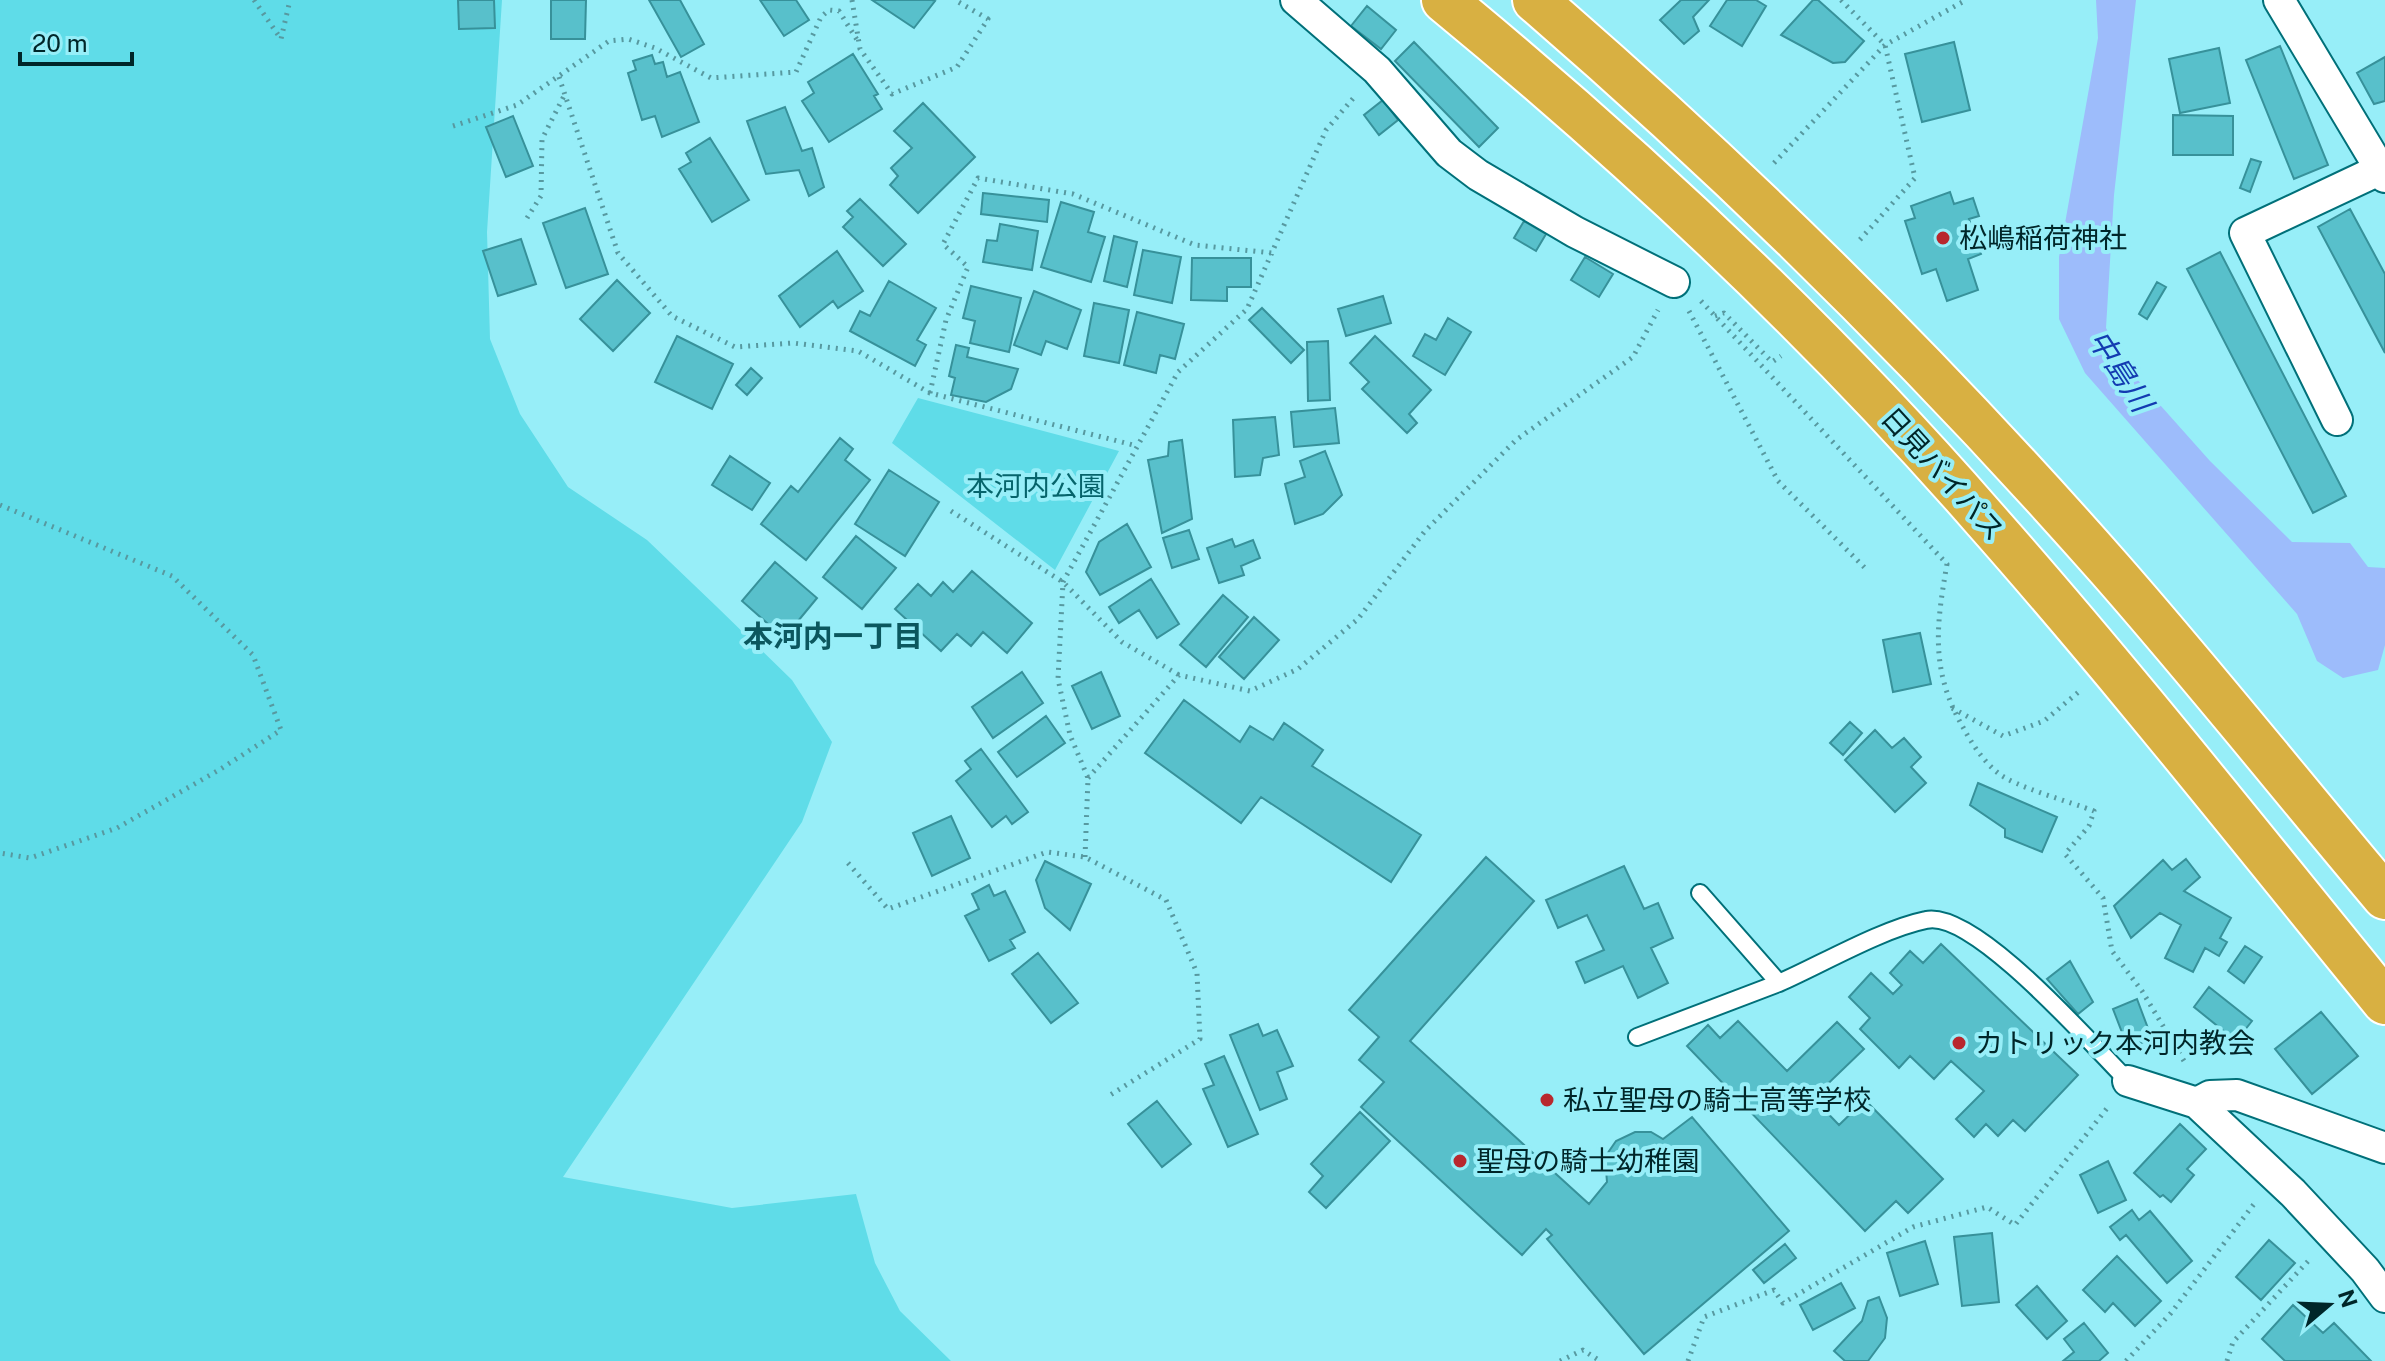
<svg xmlns="http://www.w3.org/2000/svg" width="2385" height="1361" font-family="'Public Sans','Noto Sans JP',sans-serif">
	<rect width="100%" height="100%" fill="#97eef8"/>
	<path fill="#5fdce8" d="M0,0H502L487,232L490,339L520,414L568,487L647,540L716,606L792,680L832,742L802,822L563,1177L732,1208L856,1194L875,1263L900,1311L951,1361H0Z
		M918,398L1119,451L1055,570L892,443Z"/>
	<path fill="#9dbcfb" d="M2096,0H2136L2114,195L2106,328L2128,369L2210,461L2292,542L2350,543L2368,567L2385,568V645L2378,670L2343,678L2317,661L2297,614L2085,373L2059,319V257L2098,38Z"/>
	<path fill="#58c0cb" stroke="#37919a" stroke-width="2" d="M458,0H494L495,28L459,29Z
		M551,0H586L585,39H551Z
		M649,0H680L704,44L681,57Z
		M760,0H796L809,20L784,36Z
		M872,0H932L935,1L914,28Z
		M1681,0H1709L1693,17L1699,31L1684,44L1660,20Z
		M1727,0H1756L1766,6L1742,46L1710,26Z
		M1813,0H1818L1864,41L1845,62L1833,63L1781,35Z
		M1367,6L1396,30L1381,49L1351,26Z
		M1414,42L1498,128L1479,147L1395,61Z
		M1954,42L1970,110L1922,122L1905,54Z
		M2280,46L2328,165L2294,179L2246,60Z
		M2219,48L2230,103L2180,113L2169,59Z
		M853,54L878,94L874,96L882,109L829,142L802,101L814,93L808,82Z
		M652,55L655,64L663,62L667,77L680,72L699,122L662,137L655,116L642,120L628,73L636,70L633,61Z
		M2385,57V101L2374,104L2357,73Z
		M1383,100L1398,120L1379,135L1364,115Z
		M923,103L975,157L918,213L890,185L898,176L891,168L912,148L894,131Z
		M785,107L802,151L812,148L824,187L809,196L799,170L766,174L747,121Z
		M2173,115L2233,116V155H2173Z
		M513,116L533,166L506,177L486,127Z
		M710,138L749,200L712,222L679,169L691,162L686,153Z
		M2251,159L2261,162L2250,192L2240,188Z
		M1950,192L1954,204L1973,198L1979,216L1969,219L1981,254L1968,259L1978,290L1947,301L1936,269L1922,274L1905,221L1915,218L1911,206Z
		M983,193L1049,200L1047,222L981,214Z
		M860,199L906,244L883,266L843,227L853,217L847,211Z
		M1061,202L1094,212L1088,232L1105,237L1091,282L1041,267Z
		M585,208L608,274L566,288L543,223Z
		M2350,209L2385,274V353L2318,227Z
		M1524,221L1546,234L1536,251L1514,238Z
		M1000,224L1038,231L1032,270L983,262L987,240L997,241Z
		M1114,236L1137,242L1127,287L1104,281Z
		M521,239L536,284L498,296L483,251Z
		M1143,250L1181,257L1172,303L1134,295Z
		M837,251L863,291L838,308L833,301L800,327L779,296Z
		M2220,252L2346,496L2313,513L2187,269Z
		M1585,257L1613,274L1599,297L1571,280Z
		M1192,258H1251V287H1227V301L1191,300Z
		M617,280L650,313L613,351L580,319Z
		M889,281L936,308L917,340L926,345L915,366L850,331L860,311L870,316Z
		M2157,282L2166,287L2147,319L2139,314Z
		M971,286L1021,298L1009,352L970,343L975,321L963,318Z
		M1034,291L1081,310L1067,349L1046,341L1041,355L1014,345Z
		M1383,296L1391,323L1346,336L1338,309Z
		M1094,303L1129,310L1119,363L1084,356Z
		M1262,308L1304,350L1291,363L1249,320Z
		M1137,312L1184,324L1175,359L1160,355L1156,373L1124,365Z
		M1448,318L1471,332L1445,375L1413,356L1425,334L1436,340Z
		M677,336L733,364L712,409L655,382Z
		M1375,336L1431,390L1409,414L1417,423L1407,433L1362,389L1369,382L1350,363Z
		M1328,341L1330,400L1308,401L1307,342Z
		M956,345L969,348L967,357L1018,369L1011,389L986,402L951,395L955,378L949,376Z
		M751,368L762,378L747,395L736,385Z
		M1335,408L1339,443L1294,447L1291,412Z
		M1275,417L1279,455L1263,458L1260,475L1235,477L1233,420Z
		M840,438L853,449L845,460L870,480L806,560L761,524L791,486L798,492Z
		M1182,440L1192,519L1162,533L1148,460L1168,456L1169,442Z
		M1325,451L1342,495L1323,514L1295,524L1285,484L1305,477L1300,461Z
		M730,456L770,483L752,510L712,485Z
		M889,470L939,502L905,556L855,524Z
		M1127,524L1151,567L1100,595L1086,572L1099,542Z
		M1189,530L1199,559L1172,568L1163,538Z
		M856,536L896,568L862,609L823,577Z
		M1232,539L1235,547L1253,540L1260,558L1241,566L1244,575L1219,583L1207,548Z
		M775,562L817,598L784,638L742,601Z
		M972,571L1032,623L1007,653L983,632L971,646L957,634L941,651L895,609L918,584L931,596L943,582L953,592Z
		M1151,579L1179,624L1157,638L1139,610L1119,623L1109,607Z
		M1223,595L1248,617L1206,667L1180,645Z
		M1254,617L1279,640L1244,679L1219,657Z
		M1920,633L1931,684L1893,692L1883,640Z
		M1022,672L1043,703L993,738L972,707Z
		M1101,672L1120,716L1092,729L1072,686Z
		M1184,700L1240,742L1250,726L1273,740L1284,723L1323,750L1312,766L1421,835L1391,882L1261,797L1241,823L1145,753Z
		M1046,716L1065,743L1017,777L998,752Z
		M1850,722L1862,733L1843,755L1830,743Z
		M1875,730L1892,748L1904,738L1921,757L1911,767L1926,783L1895,812L1845,760Z
		M981,749L1028,812L1012,824L1006,816L992,827L956,781L971,769L965,761Z
		M1978,783L2057,817L2042,852L2005,837V829L1970,805Z
		M951,816L970,858L932,876L913,833Z
		M1486,857L1534,901L1410,1041L1589,1204L1607,1182L1605,1157L1616,1141L1635,1132H1651L1663,1139L1692,1117L1789,1231L1644,1354L1547,1239L1552,1235L1546,1229L1522,1255L1361,1107L1384,1082L1359,1060L1379,1037L1349,1010Z
		M2186,859L2200,877L2184,891L2231,918L2220,938L2227,942L2219,956L2205,948L2193,972L2165,958L2181,925L2160,913L2131,938L2114,906L2163,860L2172,870Z
		M1045,861L1091,884L1070,930L1045,908L1036,880Z
		M1624,866L1644,909L1658,903L1673,938L1651,948L1668,983L1638,998L1623,966L1585,983L1576,962L1604,950L1587,915L1558,928L1546,900Z
		M989,885L994,896L1005,891L1025,932L1010,940L1015,948L989,961L965,916L979,909L972,894Z
		M1941,944L2078,1075L2025,1131L2013,1120L1998,1136L1986,1124L1974,1137L1956,1119L1984,1091L1951,1061L1934,1079L1910,1056L1899,1068L1860,1029L1870,1018L1849,997L1871,973L1893,994L1902,985L1890,973L1910,951L1923,963Z
		M2245,946L2262,957L2244,983L2228,971Z
		M1038,953L1078,1003L1051,1023L1012,974Z
		M2070,961L2093,1002L2078,1014L2047,979Z
		M2209,987L2252,1021L2236,1041L2194,1007Z
		M2137,999L2152,1039L2128,1048L2113,1009Z
		M2321,1012L2358,1056L2312,1094L2275,1049Z
		M1738,1021L1787,1071L1837,1022L1864,1049L1813,1098L1839,1125L1865,1100L1943,1179L1908,1213L1896,1201L1865,1231L1687,1046L1708,1025L1720,1038Z
		M1258,1024L1263,1036L1277,1030L1293,1066L1277,1072L1287,1099L1260,1110L1230,1035Z
		M1224,1056L1258,1134L1228,1147L1203,1089L1214,1085L1205,1064Z
		M1157,1101L1191,1144L1162,1167L1128,1124Z
		M1360,1112L1390,1141L1326,1208L1309,1192L1323,1176L1311,1164Z
		M2180,1124L2206,1149L2187,1169L2194,1175L2171,1202L2163,1195L2160,1197L2134,1173Z
		M2108,1161L2126,1200L2098,1213L2080,1175Z
		M2132,1210L2139,1220L2150,1211L2192,1261L2167,1283L2126,1235L2120,1240L2110,1227Z
		M1992,1233L1999,1302L1962,1306L1954,1237Z
		M2269,1240L2295,1263L2261,1300L2236,1277Z
		M1925,1241L1938,1284L1900,1296L1887,1253Z
		M1785,1244L1796,1258L1764,1283L1753,1270Z
		M2117,1256L2161,1301L2135,1326L2113,1303L2105,1312L2083,1290Z
		M1841,1283L1855,1308L1813,1330L1800,1305Z
		M2037,1286L2067,1321L2047,1339L2016,1305Z
		M1879,1297L1887,1318L1885,1338L1868,1361H1845L1834,1351L1862,1321L1868,1301Z
		M2293,1305L2323,1333L2334,1323L2371,1361H2285L2262,1339Z
		M2084,1323L2108,1353L2099,1361H2063L2074,1352L2064,1339Z"/>
	<g fill="none" stroke-linecap="round" stroke-linejoin="round">
		<g stroke="#017079" stroke-width="20">
			<path id="service" d="M1700,893L1779,983C1822,964 1882,929 1926,920C1974,909 2092,1045 2128,1081
				M1637,1037L1779,983"/>
		</g>
		<g stroke="#017079" stroke-width="34">
			<path id="minor" d="M1296,0L1377,70L1449,153L1478,175L1575,232L1674,282
				M2279,0L2385,177
				M2337,420L2245,233L2381,169
				M2128,1081L2197,1103L2293,1193L2365,1270L2385,1297
				M2197,1103L2210,1096L2237,1095L2385,1148"/>
		</g>
		<g stroke="#fff" stroke-width="48">
			<path id="trunk" d="M1444,0C1636,158 1819,329 1983,517C2122,674 2252,839 2385,1002
				M1535,0C1739,176 1931,366 2109,568C2204,676 2293,788 2385,897"/>
		</g>
		<path stroke="#5799a0" stroke-width="5" stroke-dasharray="2 6" stroke-linecap="butt" d="M254,0L281,39L290,0
			M852,0L860,49L892,94L957,67L988,19L955,0
			M1841,0L1885,45L1915,178L1857,243
			M559,77L618,253L672,316L735,347L793,343L858,351L930,393L1137,446
			M453,126L517,105L609,41L628,39L655,48L711,78L796,72L821,17L829,10L839,11L859,43
			M1774,163L1885,45L1966,0
			M527,218L541,196L542,139L564,96
			M1701,301L1947,564C1936,627 1930,671 1964,729C1972,744 1984,762 1998,773C2015,787 2071,802 2094,811L2089,826L2065,854L2103,898L2112,951L2142,991L2187,1066
			M1689,311L1778,481L1867,570
			M1715,316L1724,313L1772,362L1781,356
			M930,393L946,320L968,267L943,244L978,178L1073,194L1195,245L1272,253
			M0,505L172,576L253,655L281,730L219,770L117,828L30,858L0,853
			M951,511L1063,582L1122,642L1179,675
			M1952,708L2003,736L2044,721L2081,690
			M1088,778L1179,675L1250,691L1298,669L1358,619L1425,531L1516,440L1633,357L1658,310
			M1085,857L1088,778L1070,735L1058,679L1063,582L1178,372L1247,309L1326,130L1356,95
			M848,863L888,909L1047,852L1085,857L1166,900L1197,973L1200,1039L1107,1097
			M1560,1361L1583,1350L1600,1361
			M1688,1361L1704,1317L1774,1290L1783,1303L1913,1227L1987,1207L2015,1225L2108,1107
			M2126,1361L2171,1313L2254,1204
			M2227,1361L2233,1342L2311,1258"/>
		<use href="#service" stroke="#fff" stroke-width="16"/>
		<use href="#minor" stroke="#fff" stroke-width="30"/>
		<use href="#trunk" stroke="#d8b042" stroke-width="44"/>
	</g>
	<g fill="#b8282e" stroke="#97eef8" stroke-width="3">
		<circle cx="1943" cy="238" r="8"/>
		<circle cx="1959" cy="1043" r="8"/>
		<circle cx="1547" cy="1100" r="8"/>
		<circle cx="1460" cy="1161" r="8"/>
	</g>
	<g text-anchor="middle" stroke-width="8" stroke-linejoin="round" paint-order="stroke">
		<g font-size="28" fill="#002629" stroke="#97eef8" text-anchor="start">
			<text x="1959" y="248">松嶋稲荷神社</text>
			<text x="1975" y="1053">カトリック本河内教会</text>
			<text x="1563" y="1110">私立聖母の騎士高等学校</text>
			<text x="1476" y="1171">聖母の騎士幼稚園</text>
		</g>
		<g font-size="28" fill="#002629" stroke="#97eef8">
			<text transform="translate(1943 474) rotate(48)" y="10">日見バイパス</text>
		</g>
		<g font-size="28" fill="#06646b" stroke="#97eef8">
			<text x="1036" y="496">本河内公園</text>
		</g>
		<g font-size="30" font-style="italic" fill="#133bb1" stroke="#97eef8">
			<text transform="translate(2120 371) rotate(57)" y="10">中島川</text>
		</g>
		<g font-size="30" font-weight="bold" fill="#0b575e" stroke="#97eef8">
			<text x="833" y="647">本河内一丁目</text>
		</g>
	</g>
	<g transform="translate(2329 1305) rotate(71)" stroke="#97eef8" stroke-width="6" paint-order="stroke">
	<path d="M0-6L14 30L0 20L-14 30Z" fill="#002629"/>
	<text y="-12" font-size="22" font-weight="bold" text-anchor="middle" fill="#002629">N</text>
	</g>
	<path d="M20 52v12h112v-12" fill="none" stroke="#002629" stroke-width="4"/>
	<text x="32" y="52" font-size="24" fill="#002629" stroke="#97eef8" stroke-width="6" paint-order="stroke">20 m</text>
</svg>
